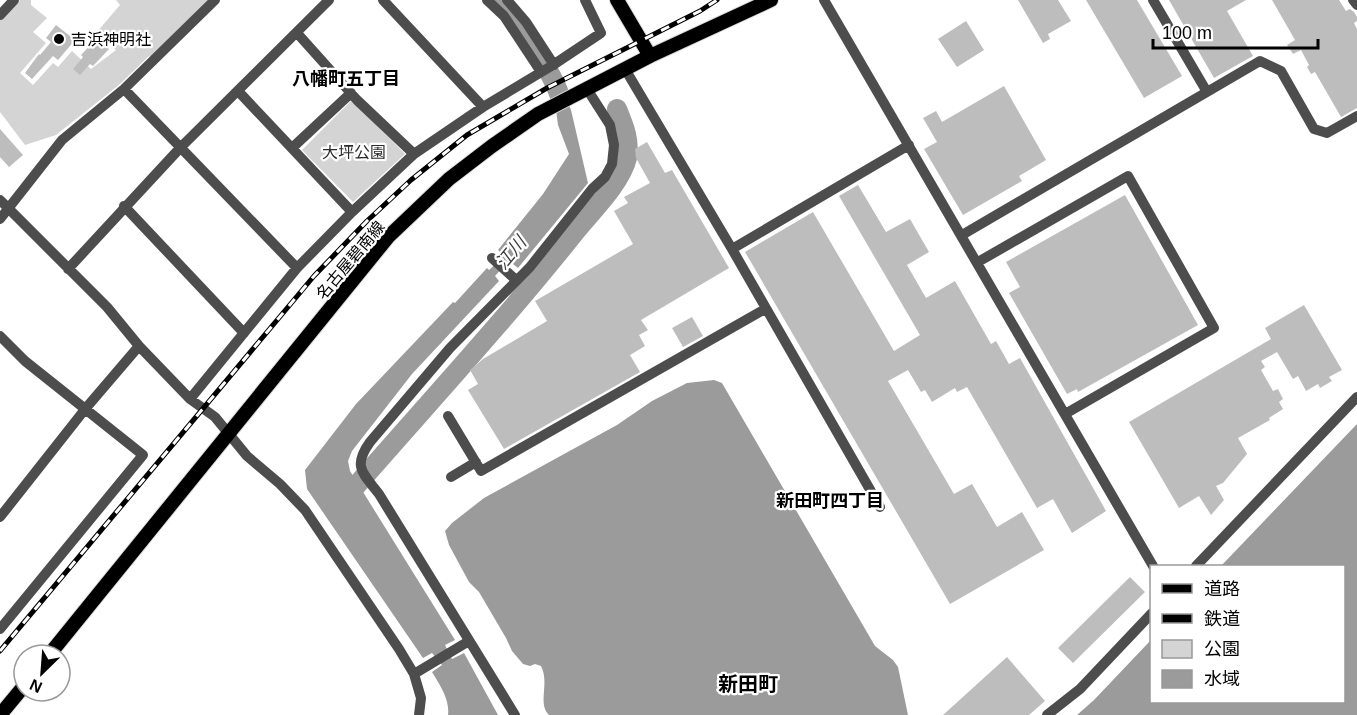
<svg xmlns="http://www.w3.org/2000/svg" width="1357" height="715" font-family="Helvetica,'Noto Sans JP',sans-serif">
	<rect width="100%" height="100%" fill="#fff"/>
	<path fill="#d4d4d4" d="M20,0H31V5L47,18L33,32L46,43L20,73L33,85L53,63L58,67L72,51L91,69L116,50L97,32L120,5L116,0H211L151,58L149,56L120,84L56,135L25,145L0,112V20Z
		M352,100L405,154L353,202L302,150Z"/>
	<path fill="#9b9b9b" d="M557,75L571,110L588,183L518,268L509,261L495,276L499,281L412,374L352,451L348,461L350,471L455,640L445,645L452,659L464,653L498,715H448C450,700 440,685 432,672L442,665L432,653L423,658L307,489L305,470L356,404L453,302L455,303L487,268L489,270L504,256L498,250L543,194L569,154L558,125L554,95L548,79Z
		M714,380L722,383L875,646L893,660L898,667L908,715H549C537,704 550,683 541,666L535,664L530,666L523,664L512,651L506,638L479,592L469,582L449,545L445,531L452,523L484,498L617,425L652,401L687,383Z
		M1357,424V715H1077L1094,700L1151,640L1152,702H1344V566H1221Z"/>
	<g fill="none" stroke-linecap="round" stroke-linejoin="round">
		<path stroke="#9b9b9b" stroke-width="20" d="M497,0C517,20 554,73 561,100
			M342,502C420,412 501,325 575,232C591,212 621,183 627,158C630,140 624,126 617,109"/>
	</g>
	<path fill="#bdbdbd" d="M1018,0H1058L1071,21L1048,34L1050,39L1043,43Z
		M1086,0H1137L1182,76L1144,98Z
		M1169,0H1246L1227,11L1253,56L1214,78Z
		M1272,0H1339L1346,11L1350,9L1354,12L1357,17V21L1354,23L1357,29V108L1341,117L1315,72L1311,74L1307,67L1309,65L1301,50L1293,54L1287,45L1295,40Z
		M966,21L984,50L957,67L938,39Z
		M56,25L75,40L58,60L53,56L32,79L25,73L39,54L40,55L51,42L46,38Z
		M97,38L109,49L93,66L90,64L80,75L73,69L83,57L81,55Z
		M1004,86L1046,160L1019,176L1022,181L963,215L924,149L937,142L923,118L936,111L942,122Z
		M0,129L23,155L9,167L0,157Z
		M647,142L665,173L672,170L729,268L641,320L648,330L639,335L645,346L630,355L640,372L504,449L468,390L478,384L470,370L483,359L547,321L535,301L633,244L614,211L628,203L624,197L650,183L636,158L635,149Z
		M858,185L886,232L910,219L929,252L907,265L926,298L955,281L991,344L996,341L1009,364L1020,358L1106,511L1072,533L1053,499L1037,508L967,387L957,392L955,388L932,402L925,390L921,392L908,370L888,381L954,494L972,484L997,527L1022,512L1044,550L950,604L745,252L813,212L894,351L920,335L839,196Z
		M1125,195L1198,325L1078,392L1077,389L1067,394L1009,293L1020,287L1006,262Z
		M1304,305L1342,370L1329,377L1332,381L1320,388L1318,384L1306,391L1298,376L1293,379L1277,352L1261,361L1265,367L1261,370L1273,391L1278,389L1283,399L1279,402L1283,409L1269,418L1270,420L1238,438L1247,454L1223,483L1216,486L1224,500L1211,515L1199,496L1179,508L1129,422L1271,339L1265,328Z
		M692,317L703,336L683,347L672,328Z
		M1130,577L1145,592L1073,663L1058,648Z
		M1007,657L1045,701L1029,715H943Z"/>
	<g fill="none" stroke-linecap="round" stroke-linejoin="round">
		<g stroke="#dbdbdb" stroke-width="16">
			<path id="major" d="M617,0L650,56
				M49,655L388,237L449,179L492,146L538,114L650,56L771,0
				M0,715L24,686"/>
		</g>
		<path stroke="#4d4d4d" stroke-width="10" d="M383,0L483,107
			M487,0L504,16L541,72
			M507,0L526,22L554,65
			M824,0L1153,566
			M1153,0L1207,92
			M1353,0L1357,5
			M0,15L14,0
			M297,33L357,100L414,154
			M625,69L732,249L909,145
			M124,89L297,268
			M238,91L352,212
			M292,148L351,93
			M0,200L107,307L139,346L190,399L215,417L247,456L280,484L305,510L399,649L414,674L421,698L419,715
			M124,206L244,333
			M0,219L62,140L124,89L215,0
			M962,235L1260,61L1281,71L1314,129L1327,133L1357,116
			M732,249L880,507
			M492,258L516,280
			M978,262L1128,176L1214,328L1065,414
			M68,269L181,147L329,0
			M0,336L25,361L143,455L0,629
			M190,399L297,268L352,212L414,154L483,107L553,65L601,33L585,0
			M448,416L481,471L765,309
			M451,477L476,462
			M0,517L86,408L139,346
			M1196,566L1357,397
			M414,674L469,641
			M515,715L379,494C363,473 352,467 370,442L450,348L530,267L592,189L605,177L612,164L614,145L610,125L587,89
			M1047,715L1080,689L1152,613"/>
		<use href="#major" stroke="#000" stroke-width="14"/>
		<g stroke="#000" stroke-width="5">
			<path id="rail" d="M0,651L314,276L367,221L411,180L467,135L547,88L700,11L717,0"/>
		</g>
		<use href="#rail" stroke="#fff" stroke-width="3" stroke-dasharray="9" stroke-linecap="butt"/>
	</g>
	<circle fill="#000" stroke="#fff" stroke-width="2" cx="59" cy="39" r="6"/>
	<g text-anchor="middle" stroke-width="4.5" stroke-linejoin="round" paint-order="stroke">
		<g font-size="16" fill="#000" stroke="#fff" text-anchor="start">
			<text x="71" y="45">吉浜神明社</text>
		</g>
		<g font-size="16" fill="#2b2b2b" stroke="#fff">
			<text x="354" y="158">大坪公園</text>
		</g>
		<g font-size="16" fill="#000" stroke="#fff">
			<text transform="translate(350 260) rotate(-50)" y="6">名古屋碧南線</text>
		</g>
		<g font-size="18" font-weight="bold" fill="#000" stroke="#fff">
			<text x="346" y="85">八幡町五丁目</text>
			<text x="830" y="507">新田町四丁目</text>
		</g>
		<g font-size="18" font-style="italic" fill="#3c3c3c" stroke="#fff">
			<text transform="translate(511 253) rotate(-50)" y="6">江川</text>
		</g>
		<g font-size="20" font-weight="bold" fill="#000" stroke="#fff">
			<text x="748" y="691">新田町</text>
		</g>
	</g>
	<rect x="1150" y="565" width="195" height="138" fill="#ffffff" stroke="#999999" stroke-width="1.5"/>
	<rect x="1162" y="584" width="30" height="9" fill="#000000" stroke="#999999" stroke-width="1.5"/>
	<text x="1204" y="595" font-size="18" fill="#000000">道路</text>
	<rect x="1162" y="614" width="30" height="9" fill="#000000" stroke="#999999" stroke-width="1.5"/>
	<text x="1204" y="625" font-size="18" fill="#000000">鉄道</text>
	<rect x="1162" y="640" width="30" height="18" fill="#d4d4d4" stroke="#999999" stroke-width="1.5"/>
	<text x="1204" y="655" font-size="18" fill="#000000">公園</text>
	<rect x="1162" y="670" width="30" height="18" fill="#9b9b9b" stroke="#999999" stroke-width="1.5"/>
	<text x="1204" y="685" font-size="18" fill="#000000">水域</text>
	<g transform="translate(42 673) rotate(205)"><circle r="28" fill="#ffffff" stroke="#999999" stroke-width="1.5"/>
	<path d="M0-4.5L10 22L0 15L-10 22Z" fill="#000000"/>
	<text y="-9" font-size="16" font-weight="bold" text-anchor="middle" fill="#000000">N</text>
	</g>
	<path d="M1153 39v9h165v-9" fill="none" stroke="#000000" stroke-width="3"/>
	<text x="1162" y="39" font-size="18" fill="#000000" stroke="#ffffff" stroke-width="4.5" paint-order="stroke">100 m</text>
</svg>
